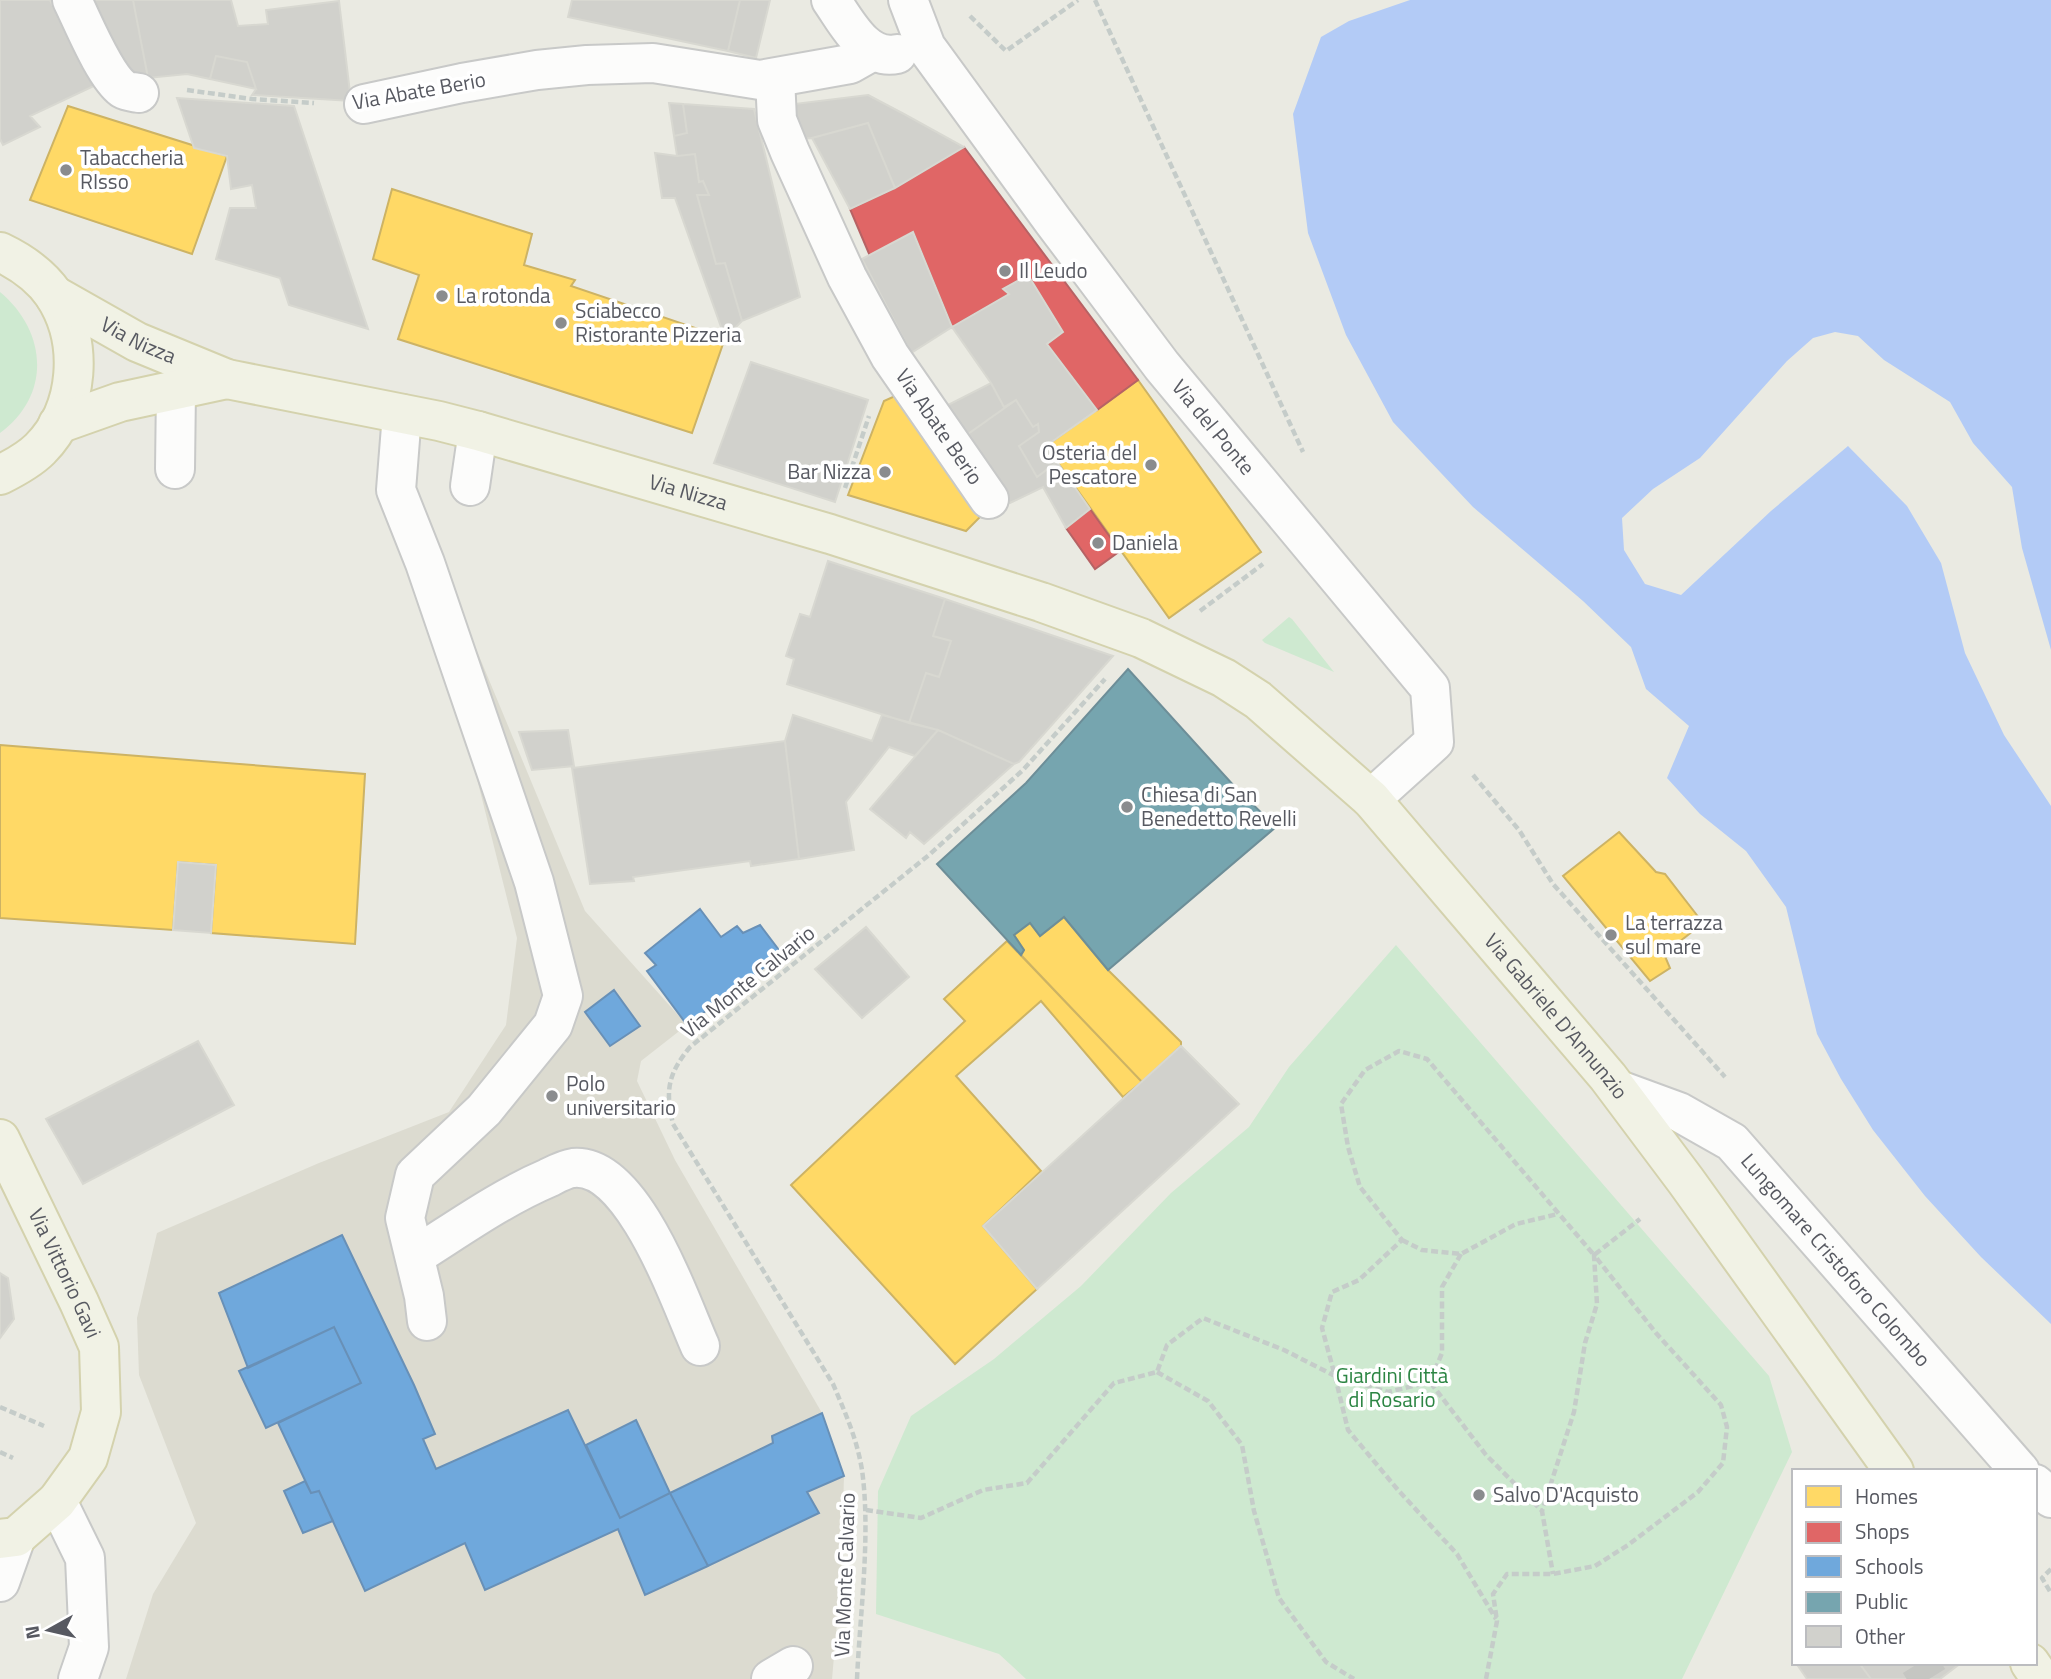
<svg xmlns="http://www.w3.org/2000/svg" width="2051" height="1679" font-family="'Titillium Web',sans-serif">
	<rect width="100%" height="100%" fill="#eaeae2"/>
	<path fill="#dcdbd0" d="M423,521L585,911L687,1025L641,1061L637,1081L675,1160L822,1413L844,1476L841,1578L832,1679H126L153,1594L196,1523L139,1375L137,1318L157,1233L319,1163L449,1112L506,1025L517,938L473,763L392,524Z"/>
	<path fill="#cee9d0" d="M0,292C47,331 52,395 0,433Z
		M1289,617L1292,619L1334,672L1265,643L1262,640Z
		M1396,945L1769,1376L1792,1452L1682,1679H1026L999,1654L876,1614L878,1491L911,1416L994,1359L1081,1286L1171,1193L1249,1127L1289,1067Z"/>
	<path fill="#b3cbf6" d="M1410,0H2051V1324L1981,1257L1925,1196L1873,1130L1841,1079L1817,1034L1786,907L1746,851L1700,814L1667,778L1689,726L1646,689L1631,647L1583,601L1473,507L1393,422L1346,335L1308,233L1293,114L1321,37L1349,21Z"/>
	<path fill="#eaeae2" d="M1835,332L1858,336L1884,360L1950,402L1973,443L2012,487L2022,548L2051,650V806L2004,735L1965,653L1941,563L1907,506L1848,446L1771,511L1681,595L1645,584L1624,550L1622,518L1653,489L1700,458L1787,361L1813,338Z"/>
	<path fill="#ffd966" stroke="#cdb364" stroke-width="2" d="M68,106L227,156L192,254L30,200Z
		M392,189L532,234L524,265L575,280L571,286L725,338L692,433L398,339L419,275L373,259Z
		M1138,380L1261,552L1169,618L1046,446Z
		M904,392L985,512L966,531L848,495L884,401Z
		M0,745L365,774L355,944L211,933L216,865L178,862L173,930L0,918Z
		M1619,832L1656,872L1665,874L1703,923L1664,954L1670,968L1650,981L1563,876Z
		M1064,917L1108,970L1181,1042V1046L1142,1082L1021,955L1024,950L1014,935L1030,923L1040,936Z
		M1007,941L1142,1082L1123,1097L1041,1001L956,1076L1041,1171L983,1226L1037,1289L955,1364L791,1185L965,1021L944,999Z"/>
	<path fill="#e06666" stroke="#b76264" stroke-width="2" d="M964,147L1138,380L1097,410L1047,344L1063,332L1028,275L1003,289L1009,294L952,327L913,232L870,256L850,209L895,188Z
		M1090,509L1120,551L1095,569L1066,528Z"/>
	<path fill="#6fa8dc" stroke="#6890b7" stroke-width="2" d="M700,909L721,937L737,926L743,933L760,925L782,954L687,1025L647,971L656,965L645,953Z
		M614,990L640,1026L610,1046L585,1012Z
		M342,1235L414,1385L435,1434L423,1439L436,1469L568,1410L620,1518L670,1493L708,1566L645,1595L618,1529L485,1590L465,1543L365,1591L319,1491L311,1493L278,1423L361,1383L334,1327L248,1368L219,1293Z
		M334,1327L361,1383L266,1428L239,1371Z
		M822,1413L844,1476L807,1492L819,1513L708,1566L670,1493L773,1443L772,1436Z
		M636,1420L670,1493L620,1518L586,1445Z
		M305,1481L311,1493L319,1491L333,1521L303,1533L284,1491Z"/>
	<path fill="#76a5af" stroke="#6d8e98" stroke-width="2" d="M1128,669L1235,787L1276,827L1108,970L1064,917L1040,936L1030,923L1014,935L1024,950L1021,955L937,864L1026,783Z"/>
	<path fill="#d1d1cc" stroke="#d8d8d1" stroke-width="2" d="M0,0H50L59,19L71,16L96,85L30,116L40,127L3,145L0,139Z
		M81,0H133L148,78L125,73Z
		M133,0H231L238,26L268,24L266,10L339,1L351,101L252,95L256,89L247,62L216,56L210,79L187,74L148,78Z
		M572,0H740L728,51L568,17Z
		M740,0H770L756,58L728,51Z
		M216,56L247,62L256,89L210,79Z
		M868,95L904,114L964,147L895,188L868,123L812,138L800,139L794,104Z
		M177,98L294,106L368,329L289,305L280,278L216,259L230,208H256L252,185L231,189L227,156L194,148Z
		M669,103L683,104L687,133L674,136Z
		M683,104L754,109L800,297L742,321L725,263L716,264L697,195H709L703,181L699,182L695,154L677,156L674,136L687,133Z
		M868,123L895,188L850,209L812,138Z
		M655,153L677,156L695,154L699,182L703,181L709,195H697L716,264L725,263L742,321L725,338L675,198H662Z
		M913,232L952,327L911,353L862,259Z
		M1028,275L1063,332L1047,344L1097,410L1046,446L1057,462L1037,477L1019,446L1039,432L1038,424L1033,427L1016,400L1004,407L991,383L952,327L1009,294L1003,289Z
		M751,362L868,400L835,502L714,463Z
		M991,383L1004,407L1016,400L961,439L938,410Z
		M1016,400L1033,427L1038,424L1039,432L1019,446L1037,477L1057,462L1090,509L1066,528L1043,487L1010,503L961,439Z
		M828,561L945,599L933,636L951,641L939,677L926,673L909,723L787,684L794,659L786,656L800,614L810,617Z
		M945,599L1113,656L1019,762L1014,764L938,730L909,723L926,673L939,677L951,641L933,636Z
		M793,715L872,741L882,715L938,730L915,756L889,747L846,802L854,850L799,859L785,741Z
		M568,730L574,766L532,770L519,732Z
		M938,730L1014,764L924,844L910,832L906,838L870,809Z
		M785,741L799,859L751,866L750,861L633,877L634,881L590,884L572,768Z
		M178,862L216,865L211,933L173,930Z
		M866,927L909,977L862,1018L815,969Z
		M198,1041L234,1105L83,1184L46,1119Z
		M1181,1046L1239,1104L1037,1289L983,1226Z
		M0,1273L8,1278L14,1319L0,1338Z
		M1796,1663H1859L1871,1679H1807Z
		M1859,1663H1961L1940,1679H1871Z"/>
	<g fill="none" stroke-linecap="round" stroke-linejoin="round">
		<path stroke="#c5c6c2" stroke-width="38" stroke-dasharray="38 19" stroke-linecap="butt" d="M1919,1663L1929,1679"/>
		<g stroke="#c8c9c8" stroke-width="42">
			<g id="minor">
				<path d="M72,0C83,22 104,75 123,89C128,92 134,92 139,93"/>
				<path d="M831,0C846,21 865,61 897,54"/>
				<path id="s1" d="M908,0L926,47L1053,221L1162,366L1430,688L1434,742L1371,799"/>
				<path id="s2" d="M775,78L777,120L790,152L847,277L890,356L989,499"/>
				<path d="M364,104L462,83L537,70L587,65L653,63L760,80L850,64L873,51"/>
				<path d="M402,414L396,490L425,563L534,882L563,996L553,1025L484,1110L415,1175L405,1218L424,1296L427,1321"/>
				<path d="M175,469L176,389"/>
				<path d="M470,486L478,431"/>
				<path id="s3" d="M1619,1090L1679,1112L1732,1142L2020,1471"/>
				<path d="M415,1256C458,1229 501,1198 548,1178C556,1174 565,1169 573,1168C633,1162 680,1301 700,1346"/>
				<path d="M2035,1484L2051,1498"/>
				<path d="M57,1501L85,1558L89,1647L78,1679"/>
				<path d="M0,1582L16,1537"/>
				<path d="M771,1679L793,1666"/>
			</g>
		</g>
		<g stroke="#d4d2ad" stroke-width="42">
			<g id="major">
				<path d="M0,252C21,262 41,276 54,295C84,341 80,409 40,449C29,460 14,468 0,475"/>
				<path id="s4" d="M54,295L137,342L227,379L439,421L478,431L830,534L1041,602L1141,638L1224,678L1258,700L1371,799L1608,1077L1686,1181L1894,1471"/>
				<path d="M58,424L120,402L227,379"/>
				<path id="s5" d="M0,1139L79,1302L99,1347L101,1412L88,1458L57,1501L16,1537L0,1539"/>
				<path d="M2030,1663L2041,1679"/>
			</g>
		</g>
		<path stroke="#c5ccc9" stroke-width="4.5" stroke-dasharray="7 3.5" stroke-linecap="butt" d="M1095,0L1303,452
			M970,16L1006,51L1078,0
			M187,90L252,99L314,103
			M845,488L869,416
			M1200,611L1263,564
			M1473,775L1519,830L1553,884L1725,1077
			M1402,1240L1422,1250L1461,1254L1516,1224L1558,1214
			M1461,1254L1442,1287V1353L1430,1382L1486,1455L1542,1511L1553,1574
			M1157,1372L1208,1401L1242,1445L1254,1511L1279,1598L1326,1662L1354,1679
			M1335,1376L1348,1430L1398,1490L1457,1554L1496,1619
			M1335,1376L1388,1392L1430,1382
			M0,1407L44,1426
			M0,1452L13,1458
			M866,1510L921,1518L983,1490L1027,1483L1114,1383L1157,1372L1167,1345L1203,1318L1284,1350L1335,1376L1322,1328L1332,1292L1359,1280L1402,1240L1360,1187L1348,1147L1341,1104L1365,1070L1399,1051L1427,1059L1594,1255L1640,1219
			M2051,1569L2042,1578L2051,1593
			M857,1679C860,1613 871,1534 862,1470C857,1439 845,1412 833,1384L673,1124C665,1090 668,1074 690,1047L929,855L1023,770L1105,679
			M1486,1679L1497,1621L1493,1594L1507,1574H1553L1595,1566L1628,1545L1698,1492L1723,1463L1727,1427L1721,1405L1656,1333L1594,1255L1597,1304L1585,1343L1574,1412L1542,1511"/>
		<use href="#minor" stroke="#fcfcfb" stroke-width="38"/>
		<use href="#major" stroke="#f1f2e5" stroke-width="38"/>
	</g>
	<g fill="#8a8c8e" stroke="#fff" stroke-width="2.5">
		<circle cx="66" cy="170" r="7"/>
		<circle cx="1005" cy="271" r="7"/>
		<circle cx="442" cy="296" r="7"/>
		<circle cx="561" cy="323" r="7"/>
		<circle cx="1151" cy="465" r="7"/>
		<circle cx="885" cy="472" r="7"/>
		<circle cx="1098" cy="543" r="7"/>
		<circle cx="1127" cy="807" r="7"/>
		<circle cx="1611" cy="935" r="7"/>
		<circle cx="552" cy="1096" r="7"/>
		<circle cx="1479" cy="1495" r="7"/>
	</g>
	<g text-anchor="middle" stroke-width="7" stroke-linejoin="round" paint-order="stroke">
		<g font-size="21" fill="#575961" stroke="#fff">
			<text transform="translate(419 91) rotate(-10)" y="7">Via Abate Berio</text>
			<text dy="7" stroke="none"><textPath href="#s4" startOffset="96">Via Nizza</textPath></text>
			<text dy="7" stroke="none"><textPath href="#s2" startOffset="390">Via Abate Berio</textPath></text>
			<text dy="7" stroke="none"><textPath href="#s1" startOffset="527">Via del Ponte</textPath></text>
			<text dy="7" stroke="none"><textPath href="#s4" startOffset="668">Via Nizza</textPath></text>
			<text transform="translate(748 982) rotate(-39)" y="7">Via Monte Calvario</text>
			<text dy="7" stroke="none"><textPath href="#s4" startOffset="1712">Via Gabriele D'Annunzio</textPath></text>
			<text dy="7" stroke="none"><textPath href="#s3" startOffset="282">Lungomare Cristoforo Colombo</textPath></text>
			<text dy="7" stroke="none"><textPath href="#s5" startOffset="149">Via Vittorio Gavi</textPath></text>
			<text transform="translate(845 1575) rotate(-88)" y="7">Via Monte Calvario</text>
		</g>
		<g font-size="21" fill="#575961" stroke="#fff" text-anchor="start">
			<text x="80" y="165">Tabaccheria<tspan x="80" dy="24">RIsso</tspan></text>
			<text x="1019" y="278">Il Leudo</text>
			<text x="456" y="303">La rotonda</text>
			<text x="575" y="318">Sciabecco<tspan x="575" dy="24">Ristorante Pizzeria</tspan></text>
			<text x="1137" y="460" text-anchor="end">Osteria del<tspan x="1137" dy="24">Pescatore</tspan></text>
			<text x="871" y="479" text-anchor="end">Bar Nizza</text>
			<text x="1112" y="550">Daniela</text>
			<text x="1141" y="802">Chiesa di San<tspan x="1141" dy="24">Benedetto Revelli</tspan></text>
			<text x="1625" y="930">La terrazza<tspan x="1625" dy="24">sul mare</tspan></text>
			<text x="566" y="1091">Polo<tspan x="566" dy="24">universitario</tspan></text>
			<text x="1493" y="1502">Salvo D'Acquisto</text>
		</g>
		<g font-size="21" fill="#2c8543" stroke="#fff">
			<text x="1392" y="1383">Giardini Città<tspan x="1392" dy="24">di Rosario</tspan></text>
		</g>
	</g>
	<rect x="1792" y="1469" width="245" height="196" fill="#ffffff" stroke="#bcbdc0" stroke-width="2"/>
	<rect x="1806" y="1486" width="35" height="21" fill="#ffd966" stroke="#bcbdc0" stroke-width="2"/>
	<text x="1855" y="1504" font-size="21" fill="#575961">Homes</text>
	<rect x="1806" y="1522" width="35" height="21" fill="#e06666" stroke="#bcbdc0" stroke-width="2"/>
	<text x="1855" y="1539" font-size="21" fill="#575961">Shops</text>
	<rect x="1806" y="1556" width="35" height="21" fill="#6fa8dc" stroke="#bcbdc0" stroke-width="2"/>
	<text x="1855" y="1574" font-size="21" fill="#575961">Schools</text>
	<rect x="1806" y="1592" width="35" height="21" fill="#76a5af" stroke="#bcbdc0" stroke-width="2"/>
	<text x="1855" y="1609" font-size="21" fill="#575961">Public</text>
	<rect x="1806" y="1626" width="35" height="21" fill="#d1d1cc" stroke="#bcbdc0" stroke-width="2"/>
	<text x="1855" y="1644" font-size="21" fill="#575961">Other</text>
	<g transform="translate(49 1630) rotate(262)" stroke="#ffffff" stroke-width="5" paint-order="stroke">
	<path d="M0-5L12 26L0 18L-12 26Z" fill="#575961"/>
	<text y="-10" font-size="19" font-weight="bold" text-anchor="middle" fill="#575961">N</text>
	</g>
</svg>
